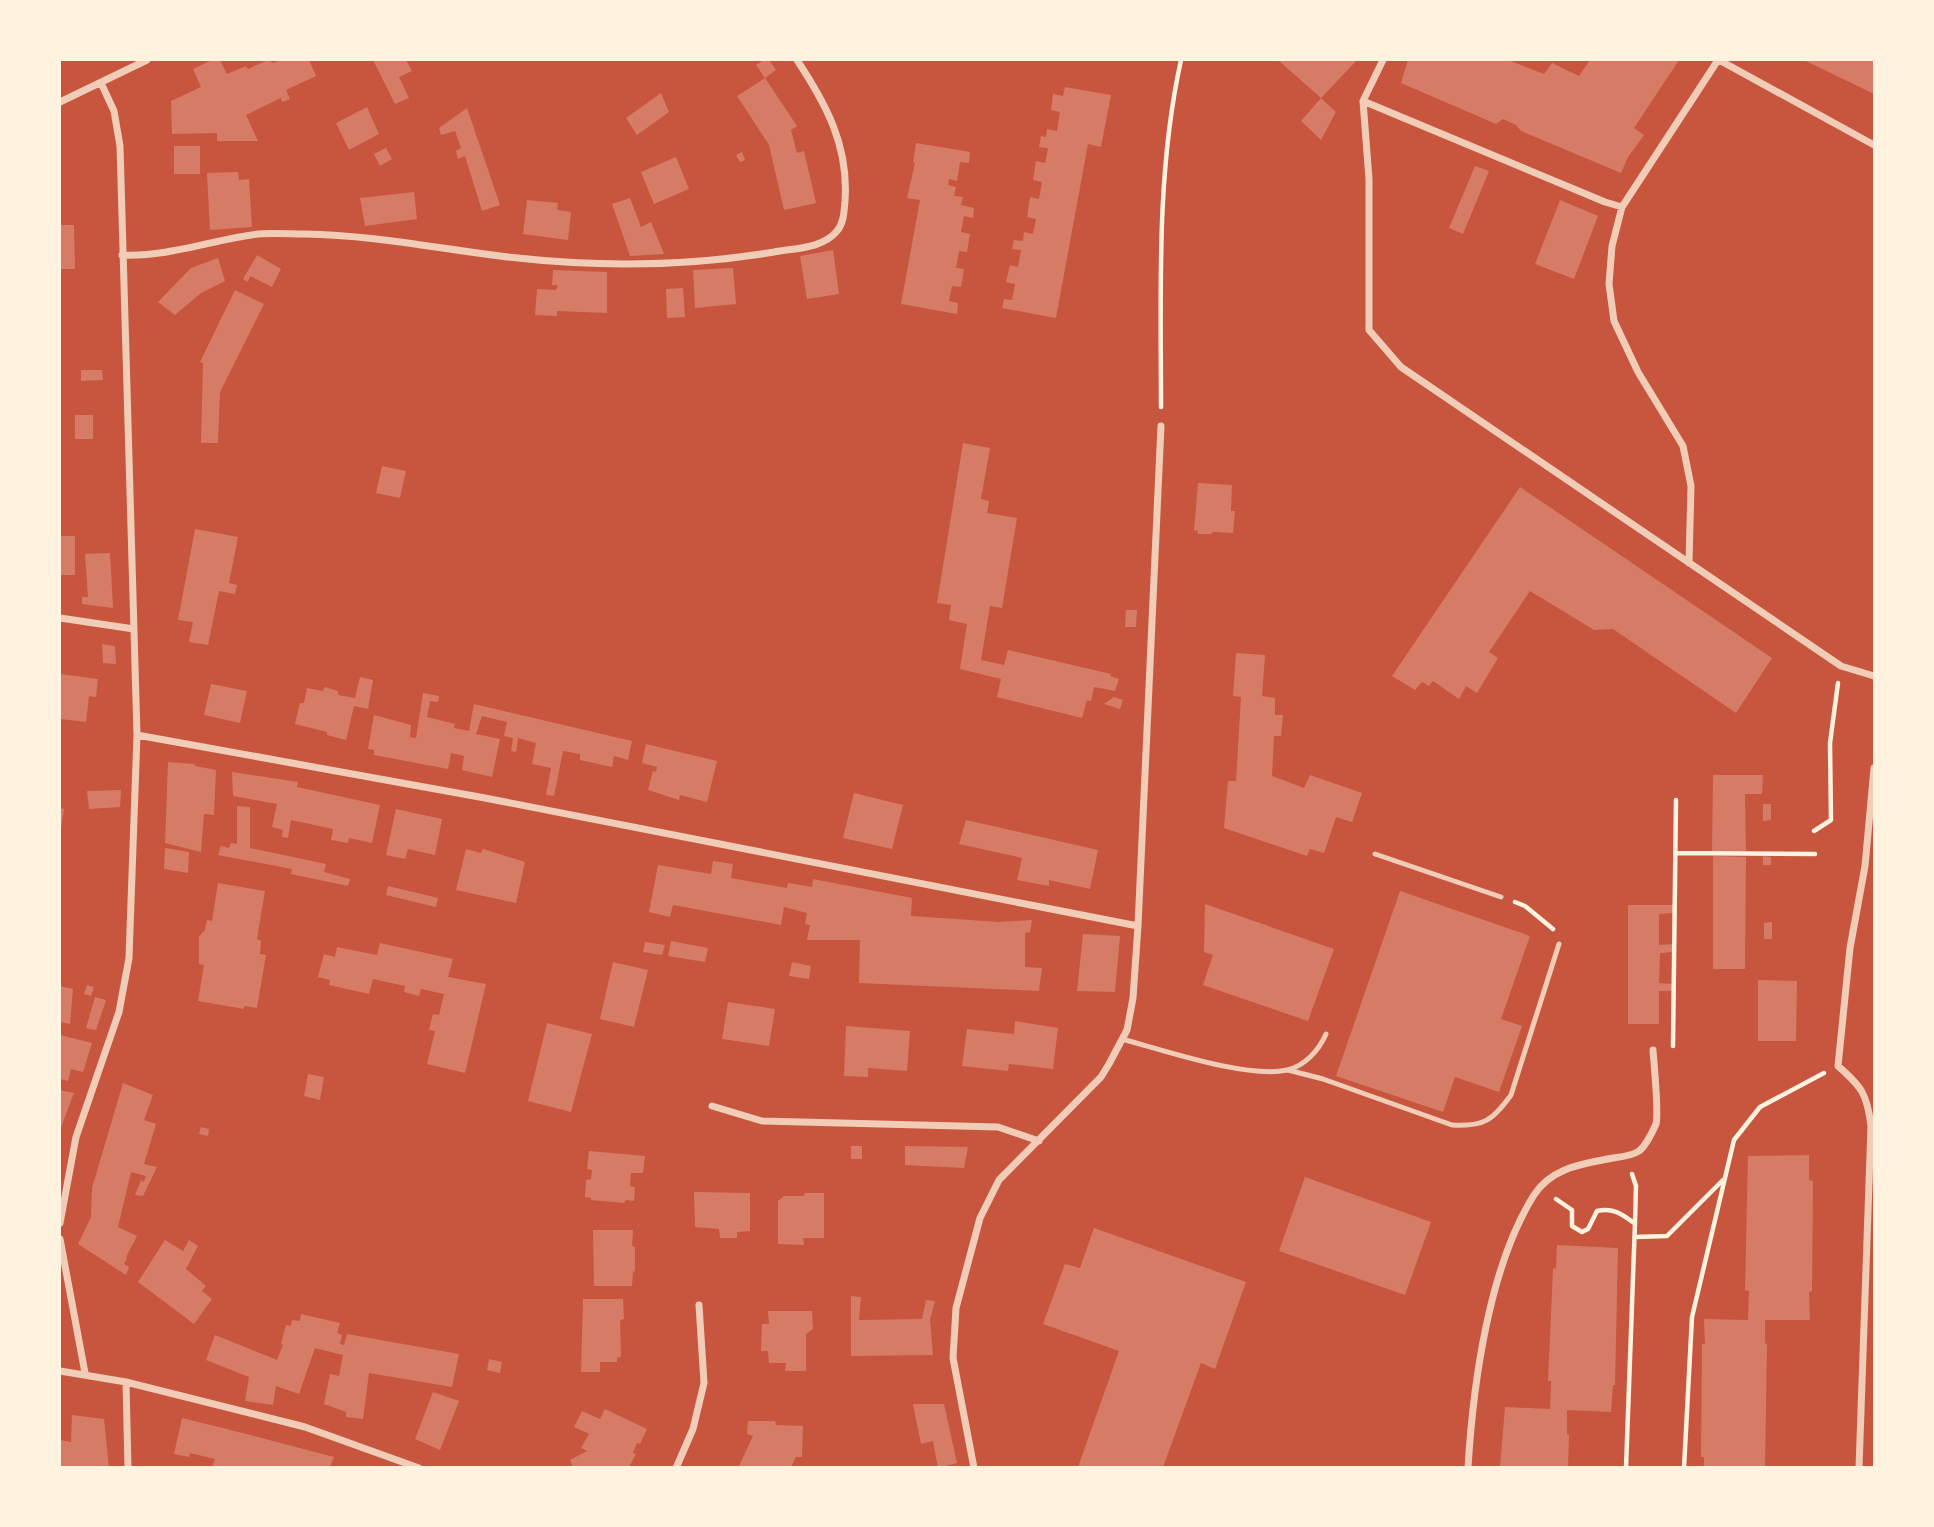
<svg xmlns="http://www.w3.org/2000/svg" width="1934" height="1527" font-family="Jost,sans-serif">
	<rect width="100%" height="100%" fill="#c8553d"/>
	<path fill="#d67c66" d="M212,60H220L227,74L246,66L248,69L268,60L273,63L281,60H309L316,76L286,90L290,99L282,102L281,98L246,115L258,141H217V133L172,134L171,101L201,87L193,69Z
		M373,60H406L412,71L399,77L409,98L395,104Z
		M764,60H769L776,70L765,78L797,126L791,130L797,153L804,151L816,203L784,210L769,145L737,96L765,78L756,65Z
		M1278,60H1357L1321,98Z
		M1408,60H1508L1544,74L1552,63L1579,76L1590,60H1679L1634,128L1644,135L1628,157L1621,173L1521,131L1516,125L1503,119L1496,124L1401,83Z
		M1804,60H1874V94Z
		M1065,87L1111,95L1101,147L1088,144L1056,318L1002,308L1004,299L1012,300L1015,284L1006,282L1010,265L1018,267L1021,250L1012,249L1014,240L1023,241L1024,232L1033,234L1036,219L1027,217L1030,197L1039,199L1042,182L1033,180L1036,161L1045,163L1048,148L1039,147L1041,136L1046,137L1047,129L1057,131L1060,112L1051,110L1053,94L1063,96Z
		M661,93L669,112L637,135L626,118Z
		M1321,98L1336,112L1321,140L1301,121Z
		M367,107L379,134L349,150L336,123Z
		M467,108L500,205L482,211L465,156L458,159L456,151L461,148L455,131L441,135L439,128Z
		M916,143L970,152L969,163L960,162L957,181L949,179L948,185L956,187L954,196L963,197L961,205L974,208L973,218L964,216L961,232L970,234L967,252L959,251L956,268L964,269L961,287L952,286L949,301L958,303L957,314L901,304L920,200L907,198L915,163L913,162Z
		M174,146H200V174H174Z
		M386,148L392,159L380,166L374,154Z
		M742,152L745,160L740,162L736,155Z
		M676,157L689,189L654,204L641,172Z
		M1475,166L1489,171L1463,234L1449,228Z
		M238,172L239,180L249,179L252,227L210,230L207,173Z
		M414,192L417,219L365,226L360,198Z
		M630,198L641,227L651,222L664,254L630,256L612,204Z
		M527,200L558,203L557,210L571,212L568,240L523,234Z
		M1560,200L1598,216L1574,279L1535,264Z
		M60,225H74L75,269H60Z
		M833,250L839,294L807,299L800,256Z
		M257,255L281,269L272,287L250,276L248,282L243,279Z
		M218,258L225,281L201,293L175,315L158,302L191,268Z
		M733,268L736,304L695,308L693,270Z
		M553,270L607,272V313L557,311V316L535,315L537,289L556,290L558,285H552Z
		M683,288L685,317L667,318L666,289Z
		M235,290L264,304L220,392L218,443H201L203,363L200,362Z
		M81,370H102L103,380L81,381Z
		M75,415H93V439H75Z
		M963,443L990,448L981,499L989,501L987,513L1017,518L1002,608L990,606L981,660L1004,665L1008,650L1111,674L1110,676L1119,679L1115,691L1094,687L1091,701L1087,700L1082,718L997,697L1001,679L960,669L967,624L949,620L951,605L937,603Z
		M382,466L406,471L400,498L376,493Z
		M1198,483L1232,485L1231,511H1235L1233,533L1213,532L1211,534H1198L1197,530L1194,531Z
		M1520,487L1772,658L1736,713L1613,629L1594,630L1530,591L1489,652L1498,658L1477,693L1466,686L1459,699L1433,681L1429,686L1422,682L1415,690L1392,676Z
		M195,529L238,537L229,583L237,585L235,594L219,591L208,645L189,642L193,622L178,620Z
		M60,536H75V575H60Z
		M110,553L113,608L82,604V597H88L85,554Z
		M1126,610H1137L1136,627H1125Z
		M102,644L115,646L116,664L103,663Z
		M1236,653L1265,655L1262,696L1275,698V715H1283L1281,736H1274L1272,776L1304,788L1310,775L1362,793L1352,822L1336,817L1324,853L1310,849L1307,856L1224,828L1228,781H1236L1241,697L1233,696Z
		M60,674L98,679L96,697L89,696L86,722L60,719Z
		M360,677L373,680L368,709L354,706L346,740L327,735V732L295,724L300,703H304L307,688L322,691L325,687L338,691V695L355,698Z
		M211,684L247,691L240,723L204,715Z
		M423,693L439,696L438,702L430,701L427,717L455,724L454,728L469,731L474,704L632,741L628,760L614,756L612,767L580,760V754L563,751L554,796L546,795L551,768L532,764L536,743L518,738L516,752L511,751L513,738L504,736L507,722L482,716L476,734L500,739L492,777L462,770L464,756L451,753L448,769L374,755V750L368,749L374,715L411,725L410,737L416,738Z
		M1114,697L1123,700L1120,709L1104,704Z
		M646,744L717,761L707,802L680,795L679,800L648,790L653,771L656,772L657,767L642,763Z
		M168,762L194,764L195,766L216,770L214,815L204,814L201,852L165,843Z
		M232,772L298,782L297,787L380,805L372,843L349,838L348,843L331,840L333,829L291,820L288,838L282,837L283,830L272,827L277,804L233,796Z
		M1713,775H1763L1762,794H1745L1746,851H1712Z
		M121,790L120,807L89,809L87,791Z
		M854,793L903,805L892,849L843,838Z
		M1763,804H1771V820L1763,821Z
		M237,806L250,807V848L326,864L324,872L350,879L348,886L291,874L292,869L218,855L221,846L229,848L231,843L237,844Z
		M60,808L64,809L61,829H60Z
		M396,809L442,819L435,855L408,849L405,859L386,855Z
		M966,820L1098,850L1090,889L1049,880V886L1017,880L1022,858L959,844Z
		M165,848L189,852L188,873L164,869Z
		M466,849L481,853L483,849L525,862L516,903L456,890Z
		M1713,856L1746,857L1745,969H1713Z
		M1763,856L1771,857V865H1763Z
		M713,861L733,864L731,878L787,888L788,883L812,887L813,879L912,898L911,916L999,922L1032,920L1030,932L1025,933V967L1042,968L1039,991L859,983L860,940H807L810,925L805,924L807,913L784,907L781,925L673,905L670,917L649,912L658,865L711,874Z
		M218,883L265,891L257,939L261,941L260,954L266,955L257,1008L244,1006V1009L198,1001L204,965L199,964V936L205,930L207,920L212,921Z
		M388,886L438,898L436,907L386,895Z
		M1400,891L1530,936L1501,1019L1522,1026L1499,1092L1455,1077L1443,1112L1336,1076Z
		M1205,904L1334,949L1308,1021L1203,985L1213,955L1204,952Z
		M1628,905H1673V913L1659,914V945L1673,944V952L1660,953L1659,983L1673,984V991H1659V1024H1628Z
		M1772,922V939H1764V923Z
		M1083,934L1120,936L1115,992L1077,991Z
		M671,941L708,948L705,962L668,956Z
		M645,942L665,945L662,955L643,952Z
		M380,943L453,959L448,977L486,984L465,1073L427,1064L435,1031L429,1030L433,1014L439,1015L444,994L421,989L419,996L404,992L405,986L373,979L369,994L329,985L330,980L318,977L324,954L335,957L337,947L377,955Z
		M613,962L648,970L634,1027L600,1019Z
		M792,962L811,966L809,979L789,976Z
		M1758,980L1797,981L1796,1041H1758Z
		M87,985L94,987L91,996L84,994Z
		M60,986L73,989L70,1024L60,1022Z
		M95,997L106,1000L96,1030L86,1028Z
		M728,1002L775,1009L769,1046L722,1039Z
		M1015,1021L1058,1028L1053,1069L1009,1064L1008,1071L962,1066L967,1029L1014,1034Z
		M547,1023L592,1034L571,1112L528,1101Z
		M846,1026L910,1031L907,1071L868,1068V1077L844,1076Z
		M60,1035L92,1043L83,1072L71,1069L68,1081L60,1079Z
		M308,1074L324,1077L320,1100L304,1096Z
		M123,1083L153,1095L144,1120L156,1124L144,1164L157,1167L143,1196L135,1195L141,1180L144,1182L146,1176L131,1172L119,1223L118,1227L137,1236L126,1257L127,1259L124,1264L129,1267L126,1275L78,1244L91,1217L92,1188Z
		M60,1090L74,1093L60,1130Z
		M201,1127L209,1129L208,1136L199,1134Z
		M851,1146H862V1159H851Z
		M905,1146L968,1147L964,1168L905,1165Z
		M589,1151L645,1156L643,1173H631L630,1186L635,1187L634,1201L626,1200L624,1203L591,1200V1198L585,1197L586,1180L591,1179L592,1170L587,1169Z
		M1809,1155V1180L1813,1181L1812,1291L1809,1292L1810,1320H1765V1343L1767,1344L1765,1467H1704V1457H1701L1702,1344H1705L1704,1319L1748,1320L1749,1291L1745,1290L1748,1156Z
		M1305,1177L1431,1222L1405,1295L1279,1251Z
		M694,1192L750,1193V1231L737,1232V1238H720L719,1229L695,1227Z
		M805,1193H824V1238H803L804,1245L778,1244V1201L784,1196H804Z
		M1094,1228L1246,1282L1215,1369L1201,1363L1163,1467H1078L1119,1351L1043,1324L1065,1264L1080,1268Z
		M593,1230H633L632,1246L635,1247V1271L633,1272L632,1286H594Z
		M165,1240L183,1251L189,1240L198,1246L186,1269L206,1286L202,1291L212,1299L194,1324L138,1282Z
		M1557,1245L1618,1248L1615,1385H1613L1611,1412L1567,1410V1434L1569,1435L1568,1467H1500L1505,1407L1550,1409L1551,1381H1548L1553,1269L1556,1268Z
		M851,1296L861,1297L859,1320L922,1319L926,1300L935,1301L930,1320L933,1355L851,1356Z
		M583,1299H623L624,1319L620,1320L621,1357L617,1358V1362H600V1372H581Z
		M768,1311H812L813,1329L806,1334V1371H785L786,1363H769L768,1351H761L762,1324H769Z
		M301,1314L340,1323L337,1333L342,1335L340,1344L344,1345L347,1334L459,1354L452,1387L369,1373L363,1419L346,1417V1412L324,1404L330,1374L339,1376L343,1355L315,1348L299,1394L276,1386L273,1405L245,1401L249,1377L206,1360L215,1335L277,1360L283,1345L281,1344L286,1325L291,1326L292,1320L300,1321Z
		M489,1359L502,1362L500,1373L487,1370Z
		M433,1392L459,1401L440,1450L415,1439Z
		M913,1404H944L957,1463L938,1468L933,1441L921,1444Z
		M605,1409L647,1429L640,1444L637,1443L633,1453L636,1454L629,1467H573L570,1460L587,1451L581,1448L589,1434L574,1427L582,1411L600,1419Z
		M72,1415L104,1419L109,1467H60V1440L71,1442Z
		M182,1418L223,1428L334,1457L330,1467H212L215,1459L190,1453L189,1457L174,1454Z
		M748,1421H775L776,1425L803,1426L802,1457H796L791,1467H744L739,1466L753,1436L747,1434Z"/>
	<g fill="none" stroke-linecap="round" stroke-linejoin="round">
		<path stroke="#fff3e0" stroke-width="4.5" d="M1161,407C1161,291 1156,173 1181,60
			M1814,831L1831,820L1830,743L1838,683
			M1677,853L1815,854
			M1515,902L1525,906L1553,929
			M1673,1046L1676,800
			M1556,1199L1572,1210V1226L1582,1232L1588,1229L1597,1211C1612,1207 1622,1214 1634,1223
			M1635,1237L1667,1236L1723,1180
			M1626,1468L1635,1223L1636,1186L1632,1174
			M1684,1468L1692,1317L1734,1140L1760,1107L1824,1073"/>
		<path stroke="#f1ccb7" stroke-width="5" d="M1375,854L1501,897
			M1122,1039C1163,1050 1248,1079 1287,1070C1305,1066 1319,1050 1326,1034
			M1288,1070L1323,1079L1452,1125C1484,1127 1493,1120 1511,1095L1559,944"/>
		<path stroke="#f1ccb7" stroke-width="7" d="M1383,60L1363,101L1369,179V330L1401,367L1841,666L1874,676
			M1719,60L1874,145
			M1363,101L1605,202L1622,207
			M60,102L147,60
			M122,255C168,257 212,240 258,234C273,233 290,234 305,234C370,235 435,248 500,256C590,267 684,267 774,252C795,248 822,249 837,231C844,223 844,211 845,201C849,146 826,104 797,60
			M1689,563L1691,486L1683,446L1638,372L1614,321L1609,284L1612,246L1622,207L1718,60
			M60,618L134,629
			M137,735L485,798L1138,926
			M712,1106L762,1121L998,1127L1039,1141
			M60,1223L76,1137L119,1012L129,958L137,735L120,146L114,111L101,83
			M60,1239L85,1373
			M60,1371L126,1382L305,1427L419,1468
			M126,1382L128,1468
			M676,1468L693,1429L704,1383L699,1305
			M974,1468L953,1358L956,1308L980,1218L999,1180L1101,1077L1109,1064L1127,1030L1133,998L1138,926L1161,426
			M1468,1468C1473,1384 1489,1266 1534,1195C1552,1167 1583,1164 1613,1158C1621,1157 1632,1156 1639,1151C1645,1147 1653,1131 1656,1124C1659,1113 1654,1065 1653,1050
			M1859,1468L1871,1126C1867,1094 1862,1087 1838,1066L1850,948L1865,866L1874,768"/>
	</g>
	<rect width="1934" height="1527" fill="none" stroke="#fff3e0" stroke-width="122"/>
</svg>
